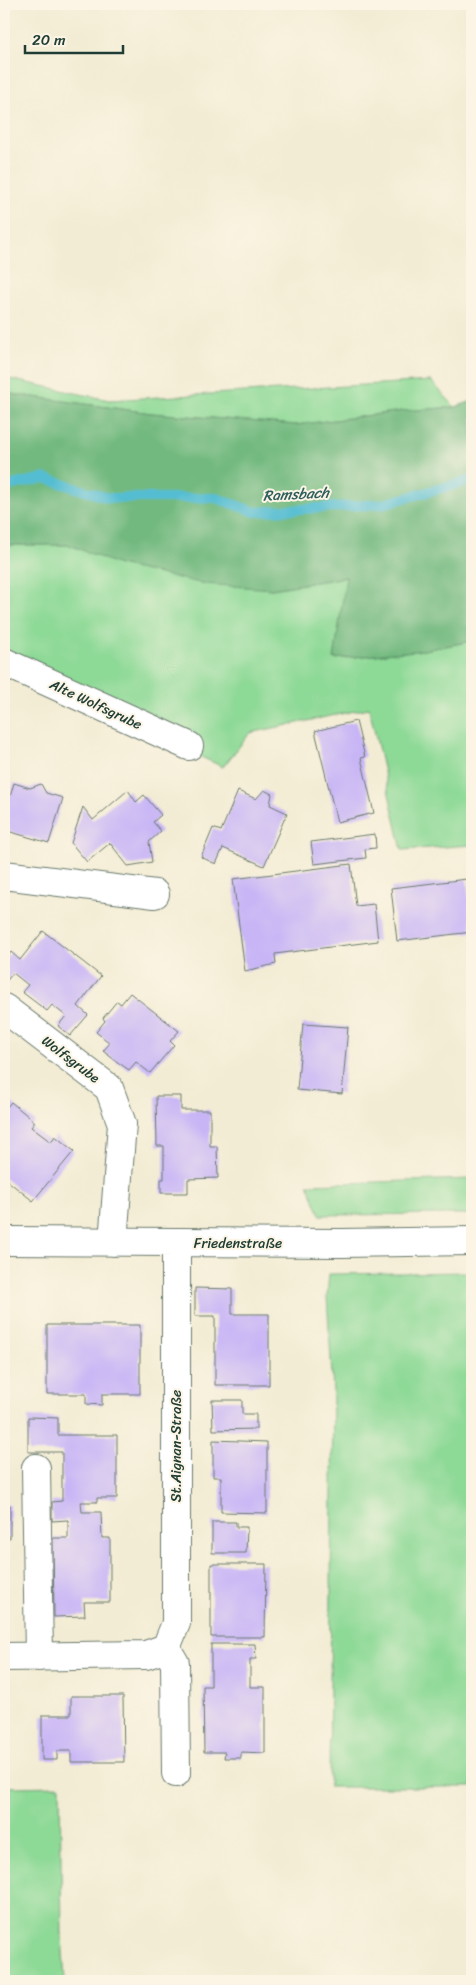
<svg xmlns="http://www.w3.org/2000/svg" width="476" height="1985" font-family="Sriracha,sans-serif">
	<rect width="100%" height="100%" fill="#fcf5e5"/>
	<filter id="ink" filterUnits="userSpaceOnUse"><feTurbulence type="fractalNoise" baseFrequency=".02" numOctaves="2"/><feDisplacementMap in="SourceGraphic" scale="10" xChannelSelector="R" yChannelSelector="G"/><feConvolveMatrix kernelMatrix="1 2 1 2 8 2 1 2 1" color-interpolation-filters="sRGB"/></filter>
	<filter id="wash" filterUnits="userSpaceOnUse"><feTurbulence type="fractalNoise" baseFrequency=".0096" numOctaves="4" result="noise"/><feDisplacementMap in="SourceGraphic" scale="20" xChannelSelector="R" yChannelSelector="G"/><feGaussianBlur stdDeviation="1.12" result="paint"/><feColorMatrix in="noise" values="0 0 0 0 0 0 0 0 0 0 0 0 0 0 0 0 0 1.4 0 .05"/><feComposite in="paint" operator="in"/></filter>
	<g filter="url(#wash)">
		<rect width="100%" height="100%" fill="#f3ecd4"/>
		<path fill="#8dd996" stroke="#568b65" d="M4,378L109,400L431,381L455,407L403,411L296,425L151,413L4,393Z
			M4,545H70L119,565L272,589L347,577L335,659L424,650L472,641V845L402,850L369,708L250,733L223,767L4,667Z
			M472,1179V1214L320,1215L308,1184Z
			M472,1272V1787H329L333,1391L327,1297L329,1274Z
			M60,1786L62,1937L65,1981H4V1787Z"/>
		<path fill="#72b97f" stroke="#487b5a" d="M4,393L151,413L296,425L403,411L455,407L472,401V641L424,650L334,659L346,577L272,589L205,584L119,565L70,545H4Z"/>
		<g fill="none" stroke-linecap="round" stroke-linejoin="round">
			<path stroke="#54bdd2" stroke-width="10" d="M4,487L44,478L108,498H216L255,512L383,504L472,480"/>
		</g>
		<g id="blocks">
			<path fill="#c8b5f6" d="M356,721L365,757L361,758L374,813L337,822L315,731Z
				M14,783L30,788L41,784L46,793L63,798L49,843L4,830V795L10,797Z
				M128,790L136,802L144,795L161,815L153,822L161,831L149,842L152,862L128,866L110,843L87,862L71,843L83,807L93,820Z
				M264,790L272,794L270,805L287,813L264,866L223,848L216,864L201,857L213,828L221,831L238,791L256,799Z
				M375,834L376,848L365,849L366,858L314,864L311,842Z
				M351,864L356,906L374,904L378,941L275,954L276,964L245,971L233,879Z
				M467,879L472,932L397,941L391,888Z
				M43,931L101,976L78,1006L88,1015L70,1036L58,1026L66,1016L52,1005L47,1011L22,992L28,985L13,973L4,984V961L11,952L20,960Z
				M130,993L179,1031L170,1041L174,1045L150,1073L136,1062L129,1070L116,1061L103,1051L110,1043L96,1032L105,1021L103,1018L117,1001L121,1004Z
				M303,1024L348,1027L342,1094L297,1090Z
				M156,1096H181V1110H210V1146H217L218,1178L188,1179V1193H161V1179H164V1146H157Z
				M11,1102L35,1122L31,1127L51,1142L55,1136L74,1151L33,1201L4,1178V1105L7,1107Z
				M195,1288L232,1289V1314H269V1385H215V1316H195Z
				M47,1325H140V1394H102V1405L86,1404V1394H47Z
				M212,1400H242V1414H256V1429L213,1430Z
				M28,1417L58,1418V1435H117V1498H97V1502H81L82,1512H101L102,1538H110V1602H84L85,1616L54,1617L53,1538H68V1520L52,1521V1502L62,1501V1452H28Z
				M213,1440L267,1442V1513L221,1512V1477H213Z
				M4,1505H10V1538H4Z
				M212,1522H236V1527H247L246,1553H212Z
				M211,1564H266L265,1637H211Z
				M211,1644H255L256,1659H250V1687H265V1753L241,1752V1758H224L225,1752H204L203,1686H211Z
				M71,1696H123L124,1762H71V1751H57V1760H42V1715H71Z"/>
		</g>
	</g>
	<g filter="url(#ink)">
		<use href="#blocks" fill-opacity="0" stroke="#697a6c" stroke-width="1"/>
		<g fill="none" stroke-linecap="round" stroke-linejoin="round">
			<g stroke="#697a6c" stroke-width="30">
				<path id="minor" d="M4,662L189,746
					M4,875L155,894
					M4,1008L109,1088L122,1124L113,1242
					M4,1241L342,1243L472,1241
					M36,1468L39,1657
					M166,1648L175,1663L176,1773
					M4,1657L146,1655L166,1648L176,1623V1242"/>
			</g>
			<use href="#minor" stroke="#fff" stroke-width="28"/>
		</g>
	</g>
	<g text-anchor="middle" stroke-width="4" stroke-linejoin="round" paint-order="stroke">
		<g font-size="14" fill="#1f3d34" stroke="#fcf5e5">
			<text transform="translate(96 704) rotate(25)" y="5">Alte Wolfsgrube</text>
			<text transform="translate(71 1059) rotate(37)" y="5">Wolfsgrube</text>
			<text x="238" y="1248">Friedenstraße</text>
			<text transform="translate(176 1446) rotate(-90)" y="5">St.Aignan-Straße</text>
		</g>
		<g font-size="15" font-style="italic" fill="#2c5d5c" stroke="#fcf5e5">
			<text transform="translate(296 494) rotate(-3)" y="5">Ramsbach</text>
		</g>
	</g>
	<rect width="476" height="1985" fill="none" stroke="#fcf5e5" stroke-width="20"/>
	<path d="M25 45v8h98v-8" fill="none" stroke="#1f3d34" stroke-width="2.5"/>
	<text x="32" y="45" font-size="15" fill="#1f3d34" stroke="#fcf5e5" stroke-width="4" paint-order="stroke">20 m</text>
</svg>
